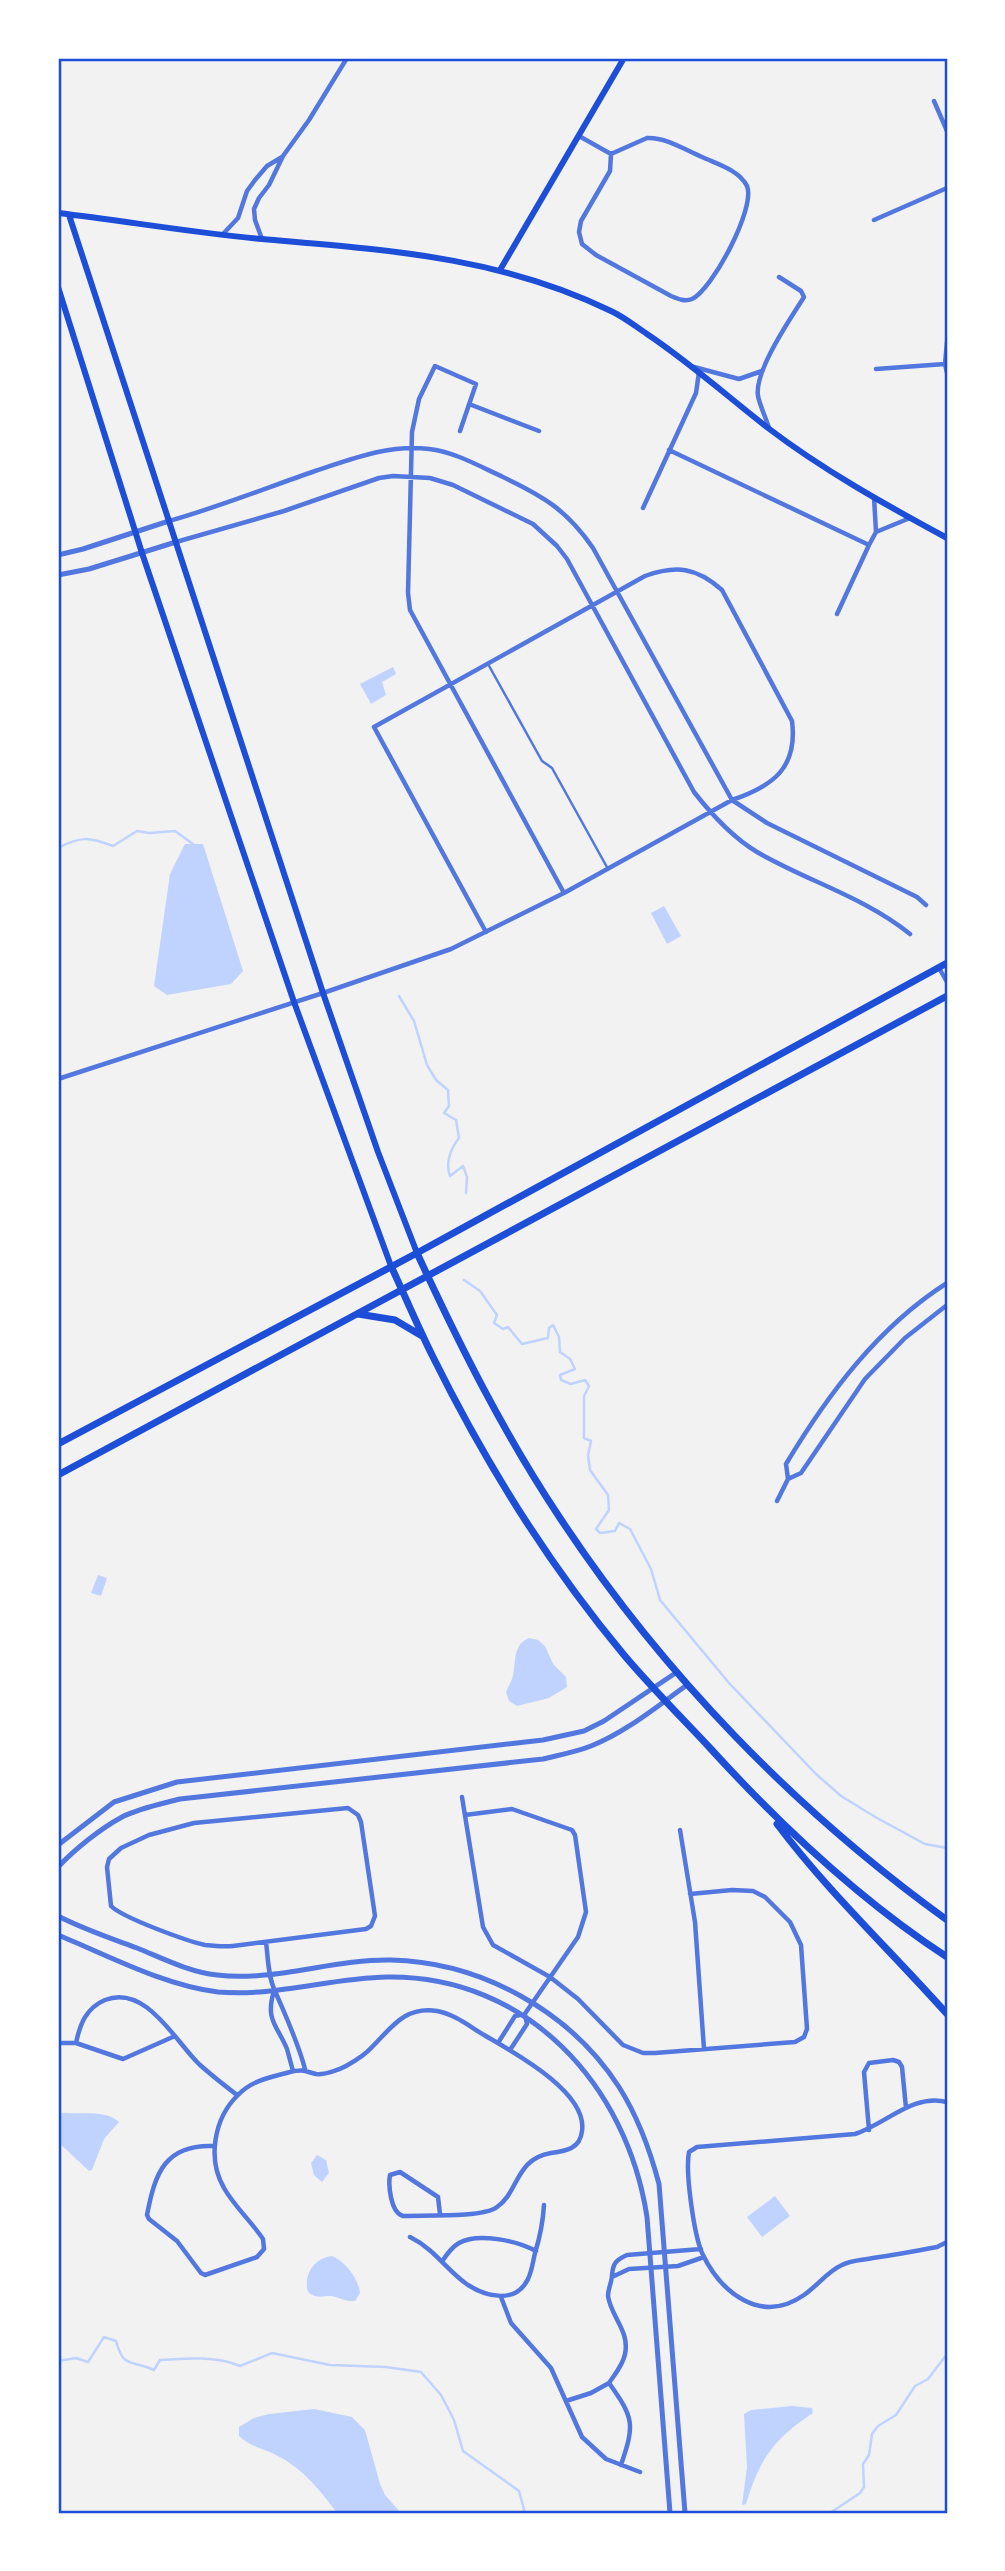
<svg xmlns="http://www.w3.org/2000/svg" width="1005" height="2571" font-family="'Source Sans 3',sans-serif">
	<rect width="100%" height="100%" fill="#f2f2f2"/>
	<path fill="#bfd3fe" d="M393,667L396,674L382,682L386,695L371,704L360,684Z
		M185,844H203L243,971L231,984L167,995L154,986L170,874Z
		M664,906L681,936L667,944L651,913Z
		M98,1575L107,1578L101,1596L91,1593Z
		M529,1638L538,1640L545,1646L553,1664L566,1677L567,1687L549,1698L517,1706L509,1701L506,1692C508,1687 512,1681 513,1675C516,1661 513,1644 529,1638Z
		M58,2112C76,2116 104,2108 119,2122L104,2139L92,2170L89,2171L58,2142Z
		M317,2155L326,2160L329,2173L322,2182L314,2175L311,2163Z
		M775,2196L790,2216L762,2237L747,2217Z
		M332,2256C346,2262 358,2278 360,2293L355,2301C346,2302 339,2297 331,2296C321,2296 316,2299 308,2292C303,2275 314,2258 332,2256Z
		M792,2406L812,2408L813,2413C774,2439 760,2458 746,2504L742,2505L747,2467L744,2414L751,2410Z
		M314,2409L352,2417L365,2430L380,2484L385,2495L401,2513H337C322,2492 302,2468 278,2456C264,2449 251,2447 239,2436V2427L254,2418L269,2414Z"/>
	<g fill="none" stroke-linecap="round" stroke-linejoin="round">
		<path stroke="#bfd3fe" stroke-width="2.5" d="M58,848C81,836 89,837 113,846L137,831L149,833L175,831L193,844
			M399,996L414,1021L427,1065L436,1080L448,1090L449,1106L444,1113L456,1120L459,1138C451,1148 445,1163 450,1176L463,1166L467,1177L466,1193
			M464,1280L480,1291L497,1315L494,1323L503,1329L508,1327L522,1344L548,1338L549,1328L553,1325L559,1337L560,1352L570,1359L575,1369L560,1375L561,1380L571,1384L585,1380L589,1386L584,1396V1438L591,1441L588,1455L590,1470L608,1495L609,1510L596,1529L600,1533L615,1531L619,1523L630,1529L651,1569L660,1600L729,1683L816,1774L841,1796L877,1818L925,1844L947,1848
			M58,2361L76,2358L88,2362L104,2337L116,2341C124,2370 131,2359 154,2370L160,2360C185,2358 218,2356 240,2366L272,2353L330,2365L386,2367L421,2372L441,2395L454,2420L463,2451L519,2491L525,2513
			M830,2513L860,2493L864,2487L863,2464L869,2455L872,2434L878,2426L896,2415L915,2386L928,2379L947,2354"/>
		<path stroke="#5277de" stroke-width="2.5" d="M488,664L542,761L552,768L608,869"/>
		<path stroke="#5277de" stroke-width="4.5" d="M934,101L947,131
			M579,136L611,154
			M647,138C666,137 685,150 702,157C717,164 739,170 747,186C756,208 712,290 692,299C685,302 678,299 671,296L596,255L582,244L579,232L581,221L610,171L611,154Z
			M874,220L947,188
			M223,234L238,218L247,191L255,180L267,166L282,157
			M262,239L255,220L254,209L259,198L269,185L283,156L309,120L347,58
			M947,342L945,364L947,373
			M694,367L739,379L762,371
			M876,369L945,364
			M469,404L539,431
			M769,428C766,418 760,406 758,396C754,371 791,318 804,297L801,291L779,277
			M460,431L476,384L435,366L419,399L412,432L408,593L410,610L564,893
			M669,450L869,545L837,614
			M643,508L696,393L699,372
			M169,521C219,507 266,488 315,471C352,459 389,444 429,449C455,452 479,466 503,477C543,496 567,510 593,548L732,800L767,823L917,897L926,905
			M876,532L910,518
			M176,542L284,511L379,478L393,476L430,478L453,485L533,524L557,546L567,559L694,792C712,815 732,837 757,852C807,881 864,897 910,934
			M869,545L876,532L874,497
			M939,968L947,982
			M58,1079L323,993L451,949L564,893L732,800C773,786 798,768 792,721L722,590C696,567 676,565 645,576L374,727L486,932
			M788,1479L801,1473L865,1379L905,1338L947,1305
			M777,1501L788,1479L786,1464C828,1394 878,1327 947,1283
			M462,1797L483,1927L493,1945L550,1977L578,1999L623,2045L643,2053H655L795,2042L804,2037L807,2029L801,1945L790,1922L765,1897L753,1891L732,1890L690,1894
			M348,1808L358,1815L361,1822L375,1916L371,1926L366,1929L233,1946C224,1947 214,1946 205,1945C187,1941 123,1918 111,1906L107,1867L109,1859L121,1848L149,1835L194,1823Z
			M465,1815L512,1809L572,1830L575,1835L586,1912L578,1937L524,2015
			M680,1830L695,1922L704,2049
			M266,1942C268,1957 268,1977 275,1991C286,2017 298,2042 305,2069
			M274,1991C265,2020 277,2025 287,2049C289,2056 291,2064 293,2071
			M58,2043H76L123,2059L175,2036
			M76,2043C80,2024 86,2008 105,2000C146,1984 175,2041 199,2064C211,2075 224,2085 237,2095
			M498,2043L515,2016L520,2015
			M510,2050L527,2024L525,2015
			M947,2102C913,2093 886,2124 855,2134L697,2147L689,2152C685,2172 694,2234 702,2253C721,2293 761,2325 804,2295C817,2286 828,2271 842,2265C851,2260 863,2260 873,2258C894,2255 916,2251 937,2247L947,2242
			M869,2130L864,2072L869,2063L893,2060L899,2062L902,2067L906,2108
			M214,2146C165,2144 155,2173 147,2215L149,2219L177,2241L201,2273L205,2275L257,2257L264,2249L263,2239C251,2221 234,2206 224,2188C207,2159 214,2118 238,2095C252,2080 272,2077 290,2072C304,2069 304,2071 316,2074C324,2075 339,2070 346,2066C355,2061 365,2055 372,2047C392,2027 405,2006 437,2011C454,2014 469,2026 484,2035C513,2052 588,2092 582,2131C580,2149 566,2151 551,2153C515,2159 519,2192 497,2207C483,2218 423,2215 403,2216C391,2213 388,2186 390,2175L400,2172L438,2197L440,2214
			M410,2237C436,2250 446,2270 468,2285C487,2297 516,2304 528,2279C532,2271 533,2261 535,2253C540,2237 543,2222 544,2205
			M443,2260C447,2254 452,2247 459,2243C478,2232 517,2241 536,2251
			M612,2277L629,2269L678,2266L704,2257
			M501,2297L511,2323L551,2368L582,2437L606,2459L640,2472
			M566,2401L591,2393L609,2383
			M621,2465C635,2424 634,2418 609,2383C615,2374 623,2365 625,2354C630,2331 611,2317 608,2296C608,2288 612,2282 612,2275C613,2263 616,2260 627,2255L701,2249"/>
		<path stroke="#5277de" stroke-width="5" d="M58,555L83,549L169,521
			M58,575L89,569L176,542
			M58,1845L114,1802L177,1782L543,1740L584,1731L604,1721L677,1672
			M58,1867C75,1849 100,1829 122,1817C140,1808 161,1804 180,1799L543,1759C559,1755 576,1752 591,1746C626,1732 656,1707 687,1685
			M58,1916C83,1929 110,1938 137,1948C162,1958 189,1972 217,1975C274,1982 333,1959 391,1960C481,1962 570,2011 619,2087C638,2117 650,2150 659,2184L685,2513
			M58,1935C107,1955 165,1986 218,1992C274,1997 330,1978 387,1977C527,1975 627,2085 647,2217L670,2513"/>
		<path stroke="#1d4ed8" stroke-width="6" d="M58,213C126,221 194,233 262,239C385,250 498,256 611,311C624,317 635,326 647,334C689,362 727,396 768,428C823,470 886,505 947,538
			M69,215L323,993L378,1152L417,1253
			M500,270L624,58
			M58,287L142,553L294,1002L391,1266"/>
		<path stroke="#1d4ed8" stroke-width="7" d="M417,1253C459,1344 504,1434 560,1518C663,1674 796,1811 947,1920
			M391,1266C405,1296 418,1327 433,1357C485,1462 549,1565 624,1655C651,1687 681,1717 710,1748C781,1826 858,1899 947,1957
			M358,1314L395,1320L422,1336
			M58,1444L417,1253L947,963
			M58,1475L947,996
			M777,1824C828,1892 891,1951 947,2014"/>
	</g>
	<rect width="1005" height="2571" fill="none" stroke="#ffffff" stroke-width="119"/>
	<rect x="60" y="60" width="886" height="2452" fill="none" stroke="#1d4ed8" stroke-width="2.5"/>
</svg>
